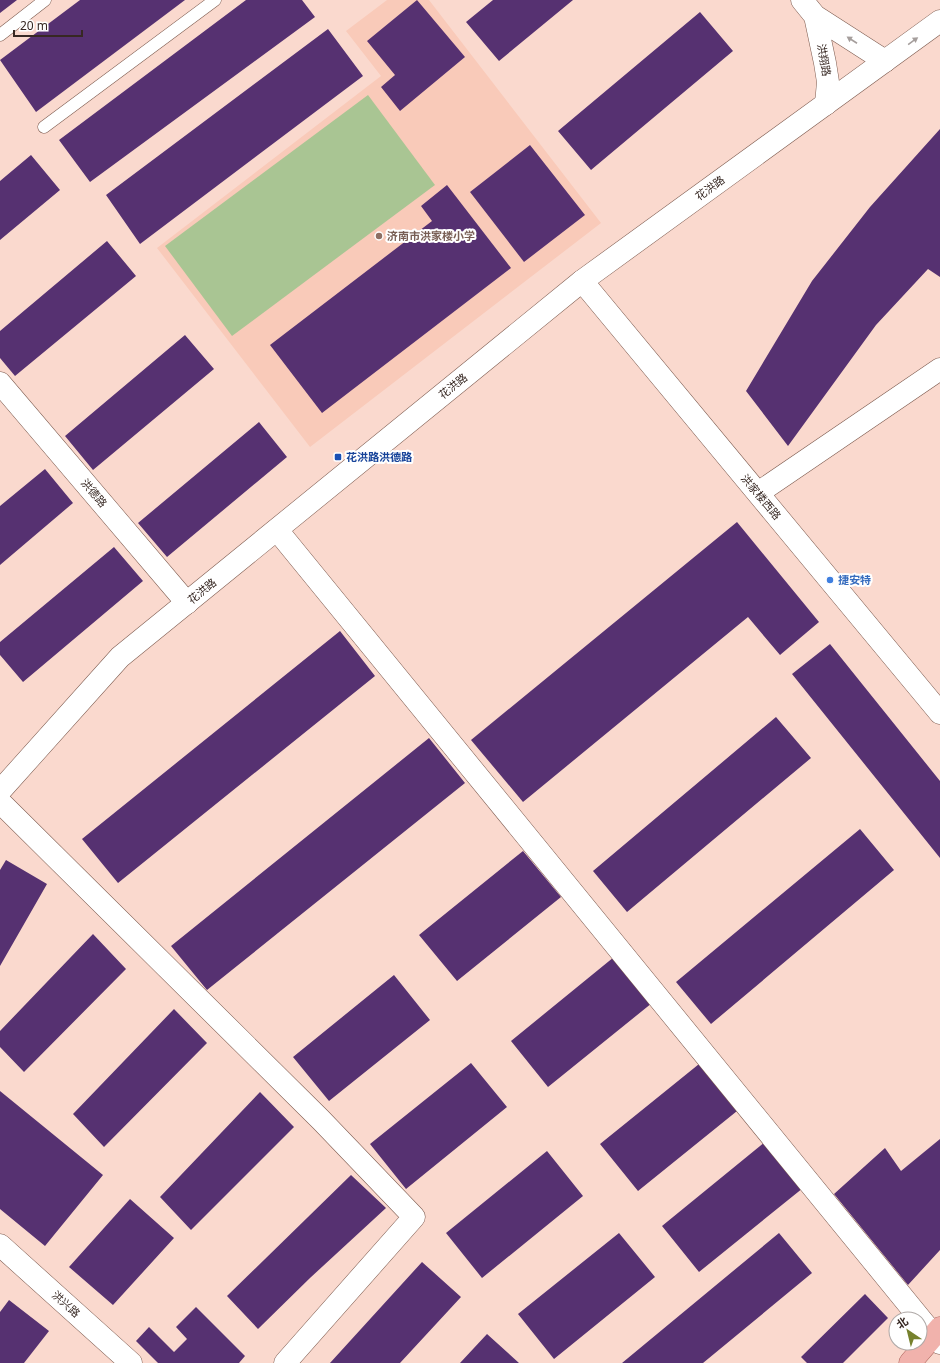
<svg xmlns="http://www.w3.org/2000/svg" width="940" height="1363" font-family="'Noto Sans','Noto Sans SC',sans-serif">
	<rect width="100%" height="100%" fill="#fad9ce"/>
	<path fill="#f9cab9" d="M387,0H429L601,223L310,447L157,248L381,76L346,31Z"/>
	<path fill="#a9c593" d="M368,95L435,185L232,336L165,246Z"/>
	<path fill="#563171" d="M0,0H17L0,13Z
		M80,0H185L36,112L0,60Z
		M246,0H302L315,17L90,182L59,140Z
		M417,0L465,57L400,111L381,87L395,75L367,41Z
		M493,0H573L499,61L466,22Z
		M700,12L733,51L591,170L558,131Z
		M328,29L363,76L140,244L106,195Z
		M940,129V277L928,269L876,325L788,446L746,391L812,281L870,207Z
		M530,145L585,215L524,262L470,192Z
		M31,155L60,190L0,240V181Z
		M447,185L511,268L322,413L270,345L432,221L421,206Z
		M107,241L136,276L15,376L0,358V331Z
		M185,335L214,369L93,470L65,436Z
		M259,422L287,457L167,557L138,523Z
		M45,469L73,503L0,565V506Z
		M737,522L819,622L780,655L748,617L523,802L471,740Z
		M114,547L143,581L23,682L0,655V642Z
		M340,631L375,676L118,883L82,839Z
		M830,644L940,781V858L792,674Z
		M776,717L811,758L627,912L593,871Z
		M429,738L465,783L207,990L171,946Z
		M860,829L894,870L711,1024L676,982Z
		M523,851L561,897L457,981L419,935Z
		M6,860L47,884L0,966V870Z
		M93,934L126,969L24,1072L0,1047V1031Z
		M614,957L652,1003L548,1087L511,1041Z
		M394,975L430,1020L329,1101L293,1057Z
		M174,1009L207,1043L104,1147L73,1114Z
		M704,1060L742,1107L638,1191L600,1144Z
		M471,1063L507,1107L406,1189L370,1144Z
		M0,1091L103,1175L45,1246L0,1209Z
		M260,1092L294,1127L191,1230L160,1197Z
		M940,1139V1250L908,1285L834,1194L885,1148L901,1171Z
		M765,1142L803,1188L699,1272L662,1226Z
		M547,1151L583,1196L482,1278L446,1233Z
		M351,1175L386,1208L310,1278L258,1329L227,1296Z
		M130,1199L174,1238L113,1305L69,1267Z
		M619,1233L655,1277L554,1359L518,1314Z
		M779,1233L812,1273L703,1363H622Z
		M422,1262L461,1297L400,1363H330Z
		M865,1294L888,1318L843,1363H807L801,1357Z
		M9,1300L49,1331L24,1363H0V1312Z
		M196,1307L245,1356L239,1363H158L136,1341L149,1327L174,1352L187,1339L176,1327Z
		M487,1334L519,1363H460Z"/>
	<g fill="none" stroke-linecap="round" stroke-linejoin="round">
		<g stroke="#7e5c50" stroke-width="13">
			<path id="lane" d="M0,35L45,0
				M44,127L215,0"/>
		</g>
		<g stroke="#7e5c50" stroke-width="23">
			<path id="street" d="M802,0L815,16L885,61
				M815,16L825,63L828,82L826,104
				M582,281L940,713
				M0,383L187,603
				M758,493L940,369
				M277,530L940,1343
				M0,802L321,1120L414,1217L285,1363
				M0,1245L131,1363"/>
		</g>
		<g stroke="#7e5c50" stroke-width="23">
			<path id="secondary" d="M0,791L120,657L582,281L940,21"/>
		</g>
		<g stroke="#a96058" stroke-width="23">
			<path id="primary" d="M910,1363L940,1328"/>
		</g>
		<use href="#lane" stroke="#fff" stroke-width="12"/>
		<use href="#street" stroke="#fff" stroke-width="22"/>
		<use href="#secondary" stroke="#fff" stroke-width="22"/>
		<use href="#primary" stroke="#f1b2ac" stroke-width="22"/>
	</g>
	<defs><path id="oneway-solid" d="M-6-.8H1V-3.2L6.5 0L1 3.2V.8H-6Z"/></defs>
	<g fill="#a59e9c">
		<use href="#oneway-solid" transform="translate(852 40) rotate(-147)"/>
		<use href="#oneway-solid" transform="translate(913 41) rotate(-36)"/>
	</g>
	<circle fill="#8d6e63" stroke="#fff" stroke-width="1.5" cx="379" cy="236" r="4"/>
	<rect fill="#1a4fb4" stroke="#fff" stroke-width="1.5" x="334" y="453" width="8" height="8" rx="2"/>
	<circle fill="#3f7fe0" stroke="#fff" stroke-width="1.5" cx="830" cy="580" r="4"/>
	<g text-anchor="middle" stroke-width="4" stroke-linejoin="round" paint-order="stroke">
		<g font-size="11" fill="#372823" stroke="#fff">
			<text transform="translate(824 60) rotate(80)" y="4">洪翔路</text>
			<text transform="translate(710 188) rotate(-36)" y="4">花洪路</text>
			<text transform="translate(453 386) rotate(-39)" y="4">花洪路</text>
			<text transform="translate(94 493) rotate(50)" y="4">洪德路</text>
			<text transform="translate(761 497) rotate(50)" y="4">洪家楼西路</text>
			<text transform="translate(202 591) rotate(-39)" y="4">花洪路</text>
			<text transform="translate(66 1304) rotate(42)" y="4">洪兴路</text>
		</g>
		<g font-size="11" font-weight="bold" fill="#785e54" stroke="#fff" text-anchor="start">
			<text x="387" y="240">济南市洪家楼小学</text>
		</g>
		<g font-size="11" font-weight="bold" fill="#164399" stroke="#fff" text-anchor="start">
			<text x="346" y="461">花洪路洪德路</text>
		</g>
		<g font-size="11" font-weight="bold" fill="#366cbe" stroke="#fff" text-anchor="start">
			<text x="838" y="584">捷安特</text>
		</g>
	</g>
	<g transform="translate(908 1331) rotate(325)"><circle r="19" fill="#ffffff" stroke="#afa9a7"/>
	<path d="M0-3L7 15L0 10L-7 15Z" fill="#76812d"/>
	<text y="-6" font-size="11" font-weight="bold" text-anchor="middle" fill="#372823">北</text>
	</g>
	<path d="M14 30v6h68v-6" fill="none" stroke="#372823" stroke-width="2"/>
	<text x="20" y="30" font-size="12" fill="#372823" stroke="#ffffff" stroke-width="3" paint-order="stroke">20 m</text>
</svg>
